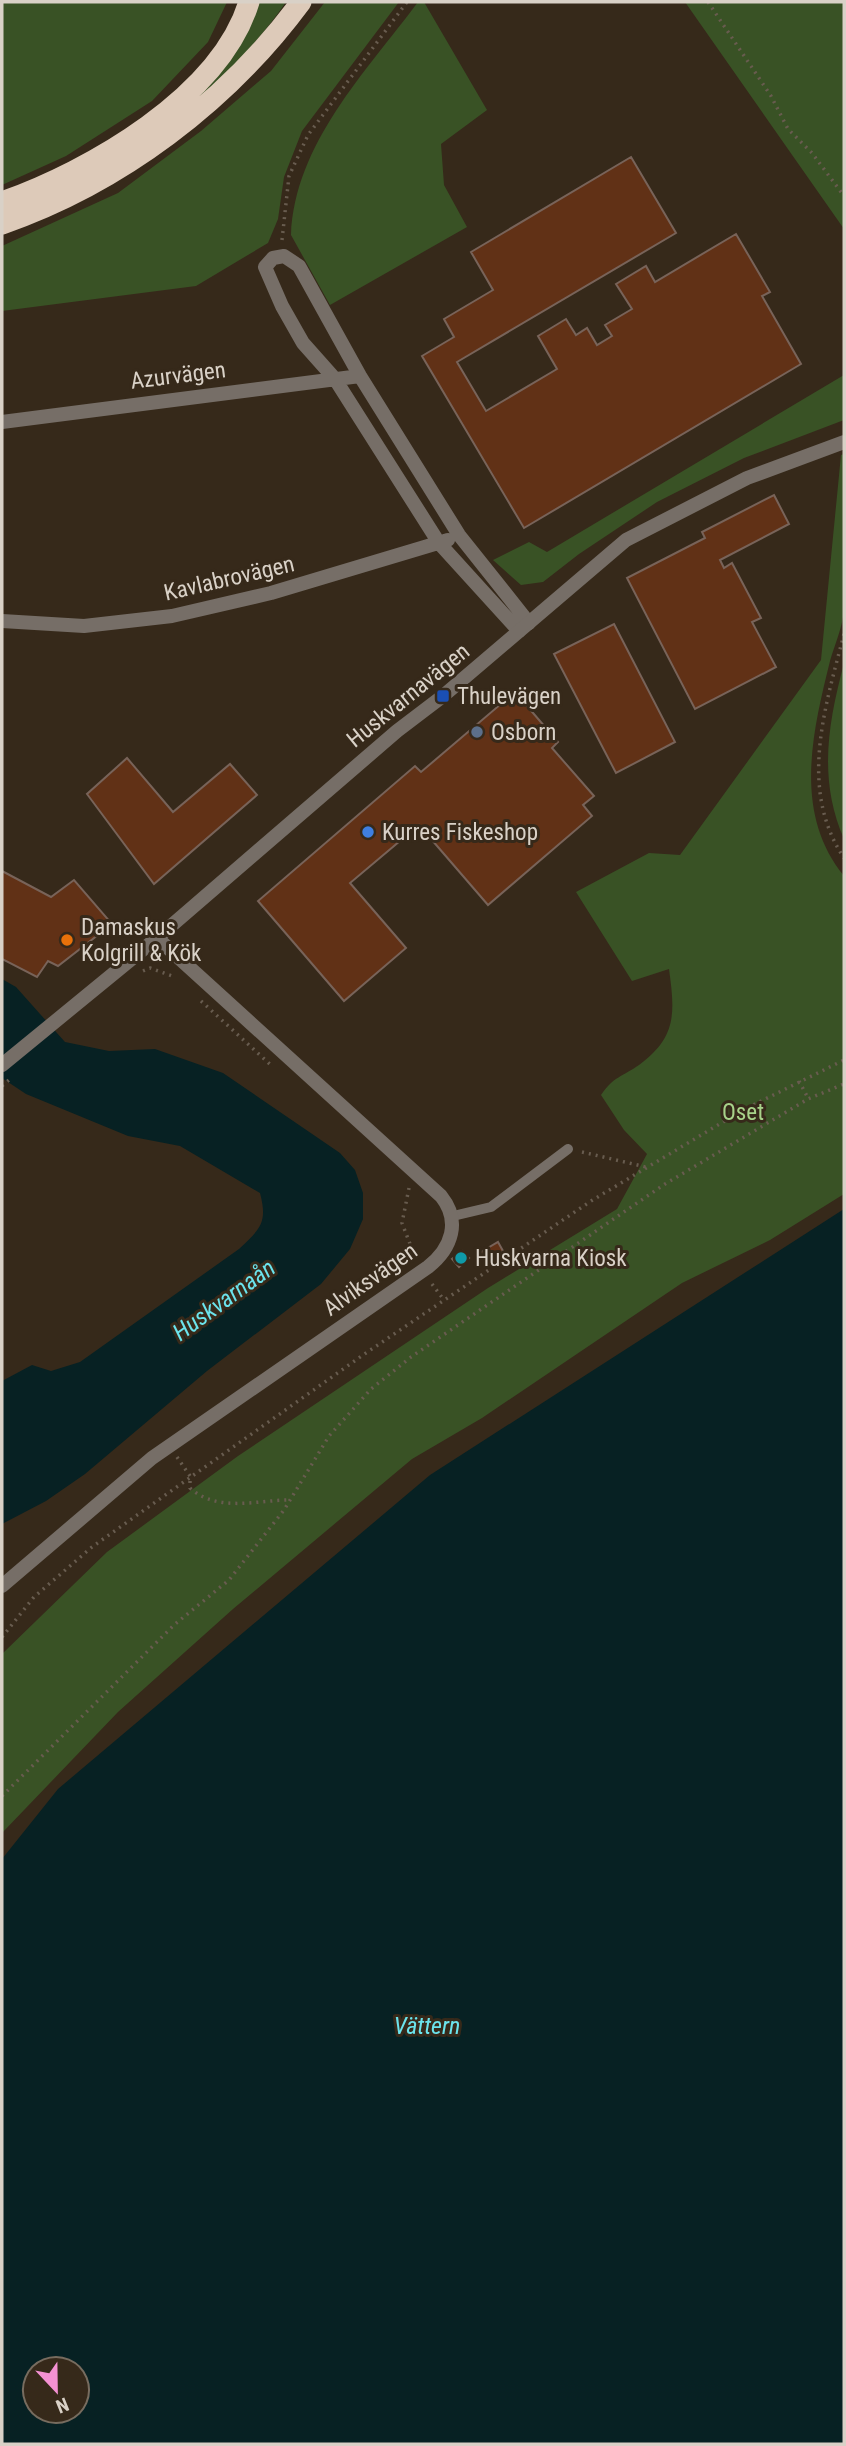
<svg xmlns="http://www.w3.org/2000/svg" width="846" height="2446" font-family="'Roboto Condensed',sans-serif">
	<rect width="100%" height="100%" fill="#36291a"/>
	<path fill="#395225" d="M2,2H227L208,42L152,101L66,156L2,185Z
		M259,2H286C217,102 113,169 2,213V209L21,203L128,148L200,87L231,56Z
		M325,2H399L302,131L284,177L278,219L268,243L196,286L2,311V246L118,193L201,131L271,71Z
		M418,2H424L487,110L441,144L444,185L467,227L330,305L291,235C295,143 366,72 418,2Z
		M685,2H844V229Z
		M844,375V420L744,458L657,502L579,554L543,582L521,585L493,560L529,542L547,552Z
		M844,454C844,505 846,559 844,609C843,626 835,644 830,661C812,734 793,813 844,876V1194L770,1240L682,1283L482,1418L412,1459L233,1609L118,1712L2,1833V1654L107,1552L238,1456L488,1288L617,1209L647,1154L624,1130L601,1095C614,1076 622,1077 639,1065C677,1037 675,1013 669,969L632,981L576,892L649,853L680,855L821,660L841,455Z
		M844,663V839C818,779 828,724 844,663Z"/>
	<path fill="#072123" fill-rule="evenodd" d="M2,979L16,987L65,1042L109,1051L155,1049L223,1073L340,1153L355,1170L363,1193V1219L350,1249L321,1284L207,1371L85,1474L46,1501L2,1524V1381L32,1365L51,1371L80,1362L239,1249C260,1229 268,1223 260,1193L180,1146L128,1136L26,1094L2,1078Z
		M844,1209V2444H2V1859L58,1789L430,1475ZM35,2369H77V2411H35Z"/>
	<path fill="#613116" stroke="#786359" stroke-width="2" d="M631,157L676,233L457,362L486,411L557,369L538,336L566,319L576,335L587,328L597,345L612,336L605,325L632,309L616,284L646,266L655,282L736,234L770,292L762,296L801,364L524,528L422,356L454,337L444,319L493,290L471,252Z
		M774,495L789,524L720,560L724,568L732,563L761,618L752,622L776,667L695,709L627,578L705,538L702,532Z
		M614,624L675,742L616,773L554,654Z
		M515,692L558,742L552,748L594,796L583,805L592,816L488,905L419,825L350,883L406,948L344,1001L258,901L415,766L421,772Z
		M127,758L173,812L230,764L257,795L154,884L87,794Z
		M2,871L51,897L74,880L112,924L58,966L48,961L37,977L2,959Z
		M498,1242L503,1251L487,1261L481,1252Z
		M462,1251L469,1258L459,1267L452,1259Z"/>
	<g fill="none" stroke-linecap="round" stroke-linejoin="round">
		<path stroke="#685c4f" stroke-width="3.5" stroke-dasharray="2 5" stroke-linecap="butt" d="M708,2L771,96L788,129L812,153L844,196
			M282,240L289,176L308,135L407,2
			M844,634C825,708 798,789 844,858
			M143,971L150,968L175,977
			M201,1001L273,1067
			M799,1081L808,1098
			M2,1086L10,1079
			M582,1152L646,1167
			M409,1188L402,1223L415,1257
			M432,1284L444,1300
			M177,1457L190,1476V1488C218,1513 256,1500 290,1500
			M2,1637L34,1597L92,1547L363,1355L591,1201L743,1110L844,1060
			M2,1796L174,1625L229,1580L284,1510L329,1436L371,1389L411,1357L665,1184L808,1099L844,1084"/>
		<path stroke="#766e67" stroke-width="10" d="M453,1216L491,1207L568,1149"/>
		<path stroke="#766e67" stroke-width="14" d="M2,422L360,376
			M2,621L84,626L172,616L271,593L448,540
			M519,631L439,543L335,379L303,343L282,306L265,267L273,258L284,256L299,266L360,376L459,535L529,623
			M2,1586L152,1458L428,1267C452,1248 461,1221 441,1196L157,938"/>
		<path stroke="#766e67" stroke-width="14" d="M2,1065L157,938L397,731L443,696L626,540L747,478L844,442"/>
		<path stroke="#ddcab9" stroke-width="21" d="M2,202C90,171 220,97 249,2
			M2,224C120,183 227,102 301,2"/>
	</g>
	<rect fill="#1a4fb4" stroke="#36291a" stroke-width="2.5" x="436" y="689" width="14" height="14" rx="3.5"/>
	<circle fill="#5c6f8a" stroke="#36291a" stroke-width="2.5" cx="477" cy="732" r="7"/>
	<circle fill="#3f7fe0" stroke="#36291a" stroke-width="2.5" cx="368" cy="832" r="7"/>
	<circle fill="#e8710a" stroke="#36291a" stroke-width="2.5" cx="67" cy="940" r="7"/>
	<circle fill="#0f9aa8" stroke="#36291a" stroke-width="2.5" cx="461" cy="1258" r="7"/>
	<g text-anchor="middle" stroke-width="6" stroke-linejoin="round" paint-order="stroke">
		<g font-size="23" fill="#d9d1c7" stroke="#36291a">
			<text transform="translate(178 375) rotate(-7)" y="8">Azurvägen</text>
			<text transform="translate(229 578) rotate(-13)" y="8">Kavlabrovägen</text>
			<text transform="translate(408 695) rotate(-39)" y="8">Huskvarnavägen</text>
			<text transform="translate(370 1279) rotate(-35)" y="8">Alviksvägen</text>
		</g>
		<g font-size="23" fill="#d9d1c7" stroke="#36291a" text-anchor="start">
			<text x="457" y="704">Thulevägen</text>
			<text x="491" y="740">Osborn</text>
			<text x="382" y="840">Kurres Fiskeshop</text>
			<text x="81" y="935">Damaskus<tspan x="81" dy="26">Kolgrill &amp; Kök</tspan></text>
			<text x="475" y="1266">Huskvarna Kiosk</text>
		</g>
		<g font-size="23" fill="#a7d289" stroke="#36291a">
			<text x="743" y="1120">Oset</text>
		</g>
		<g font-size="24" font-style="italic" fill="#6be4ed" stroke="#36291a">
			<text transform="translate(224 1300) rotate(-36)" y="8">Huskvarnaån</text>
			<text x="427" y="2034">Vättern</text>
		</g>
	</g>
	<rect width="846" height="2446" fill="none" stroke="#d9d1c7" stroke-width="7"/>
	<g transform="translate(56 2390) rotate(158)"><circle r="33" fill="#36291a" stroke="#776c5f" stroke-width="2"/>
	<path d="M0-5L12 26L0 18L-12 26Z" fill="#f491d3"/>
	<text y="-10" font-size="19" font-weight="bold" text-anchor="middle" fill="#d9d1c7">N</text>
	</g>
</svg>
